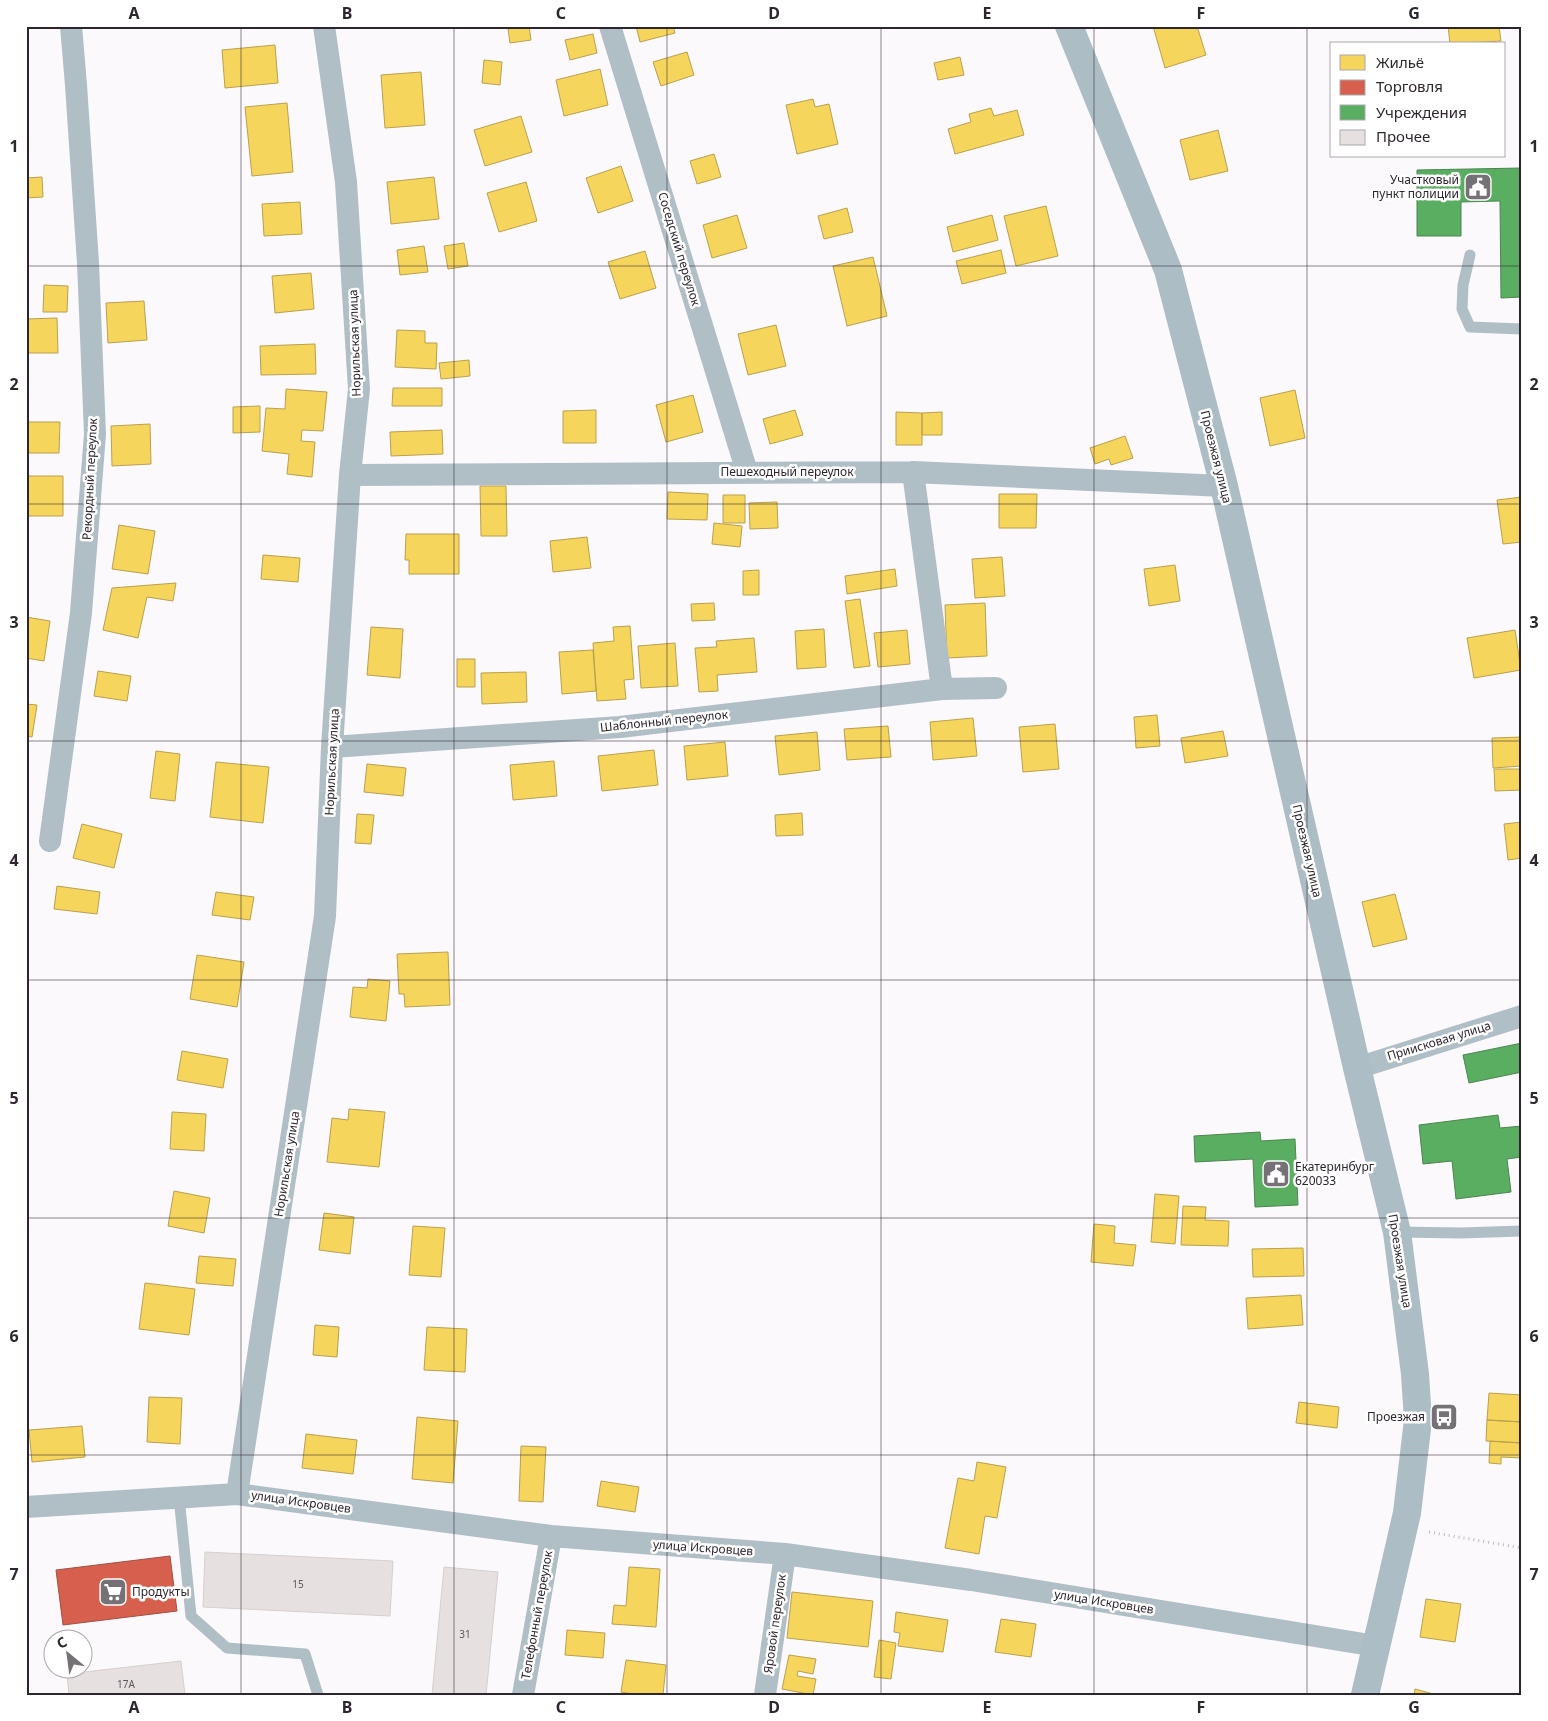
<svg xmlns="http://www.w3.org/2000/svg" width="1548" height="1721" font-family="'Noto Sans',sans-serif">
	<rect width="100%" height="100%" fill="#fcf9fc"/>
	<path fill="#f6d55c" stroke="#baa04e" d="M529,26L531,40L510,43L508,29Z
		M636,26H673L675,33L640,42Z
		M1153,26H1197L1206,55L1165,68Z
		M1448,26H1499L1501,41L1450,44Z
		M593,34L597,53L570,60L565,40Z
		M275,45L278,83L225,88L222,50Z
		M687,52L694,75L661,86L653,62Z
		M960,57L964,75L938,80L934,63Z
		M484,60L502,62L500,85L482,83Z
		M600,69L608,105L564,116L556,80Z
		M421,72L425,125L385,128L381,75Z
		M813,99L815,107L829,104L838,144L797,154L786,105Z
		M287,103L293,172L252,176L245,107Z
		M991,108L994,116L1017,110L1024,135L955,154L948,129L971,122L969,114Z
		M521,116L532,152L485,166L474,130Z
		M1218,130L1228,171L1190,180L1180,140Z
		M714,154L721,177L697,184L690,161Z
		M621,166L633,201L598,213L586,178Z
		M42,177L43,197L26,198V178Z
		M434,177L439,219L391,224L387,182Z
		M526,182L537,221L499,232L487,193Z
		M300,202L302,234L264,236L262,204Z
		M1046,206L1058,256L1016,266L1004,216Z
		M847,208L853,232L824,239L818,216Z
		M737,215L747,248L712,258L703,225Z
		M992,215L998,240L953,252L947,227Z
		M464,243L468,266L448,269L444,246Z
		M424,246L428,272L400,275L397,250Z
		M1001,250L1006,273L962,284L956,261Z
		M645,251L656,288L620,299L608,262Z
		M873,257L887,316L847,326L833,266Z
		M311,273L314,309L275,313L272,276Z
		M44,285L68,286L67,312H43Z
		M144,301L147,340L108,343L106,303Z
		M57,318L58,353H26V319Z
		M776,325L786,366L748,375L738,334Z
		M397,330L425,331V343H437L436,369L395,367Z
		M315,344L316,374L261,375L260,346Z
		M469,360L470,376L441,379L439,363Z
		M393,388H442V406H392Z
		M286,389L327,392L323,431L302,430L301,441L315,442L312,477L287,474L289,454L262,451L266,408L285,409Z
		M1295,390L1305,438L1270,446L1260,398Z
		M693,395L703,432L666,442L656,405Z
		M260,406V432L233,433V407Z
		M596,410V443H563V411Z
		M795,410L803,435L770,444L763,419Z
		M896,412L922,413V445H896Z
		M942,412V435H922V413Z
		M26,422H60L59,453H26Z
		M150,424L151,464L112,466L111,426Z
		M442,430L443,454L391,456L390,432Z
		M1125,436L1133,458L1111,465L1109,459L1095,464L1090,448Z
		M26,476H63V516H26Z
		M480,486H506L507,536H481Z
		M668,492L708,494L707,520L667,519Z
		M999,494H1037L1036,528H999Z
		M723,495H745V523H723Z
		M1522,497V542L1503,544L1497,500Z
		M777,502L778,528L750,529L749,503Z
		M714,523L742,526L740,547L712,544Z
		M119,525L155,531L148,574L112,569Z
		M406,534H459V574H409V560H405Z
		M587,537L591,568L553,572L550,541Z
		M263,555L300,558L298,582L261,579Z
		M1002,557L1005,596L975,598L972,559Z
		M1175,565L1180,601L1149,606L1144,569Z
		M895,569L897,586L847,594L845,576Z
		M759,570V595H743V571Z
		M176,583L173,601L147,597L138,638L103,630L112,588Z
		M860,599L870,666L854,668L845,601Z
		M714,603L715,620L692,621L691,604Z
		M985,603L987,656L947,658L945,605Z
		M26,617L50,621L44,661L26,658Z
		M630,626L634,679L624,680L626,699L597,701L593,643L614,641L613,627Z
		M371,627L403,629L400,678L367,675Z
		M824,629L826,667L797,669L795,631Z
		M907,630L910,664L878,667L874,633Z
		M1515,630L1521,670L1474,678L1467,638Z
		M754,638L757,672L717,675L718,691L699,692L695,648L717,647L716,641Z
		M675,643L678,686L641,688L638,646Z
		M593,650L596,691L562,694L559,652Z
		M457,659H475V687H457Z
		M98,671L131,676L127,701L94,696Z
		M526,672L527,702L482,704L481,673Z
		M26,704L37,705L32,737L26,736Z
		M1157,715L1160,746L1136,748L1134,717Z
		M973,718L977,756L933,760L930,722Z
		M1055,724L1059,769L1023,772L1019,727Z
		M888,726L891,757L847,760L844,729Z
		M1223,731L1228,756L1185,763L1181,738Z
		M817,732L820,770L779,775L775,736Z
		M1522,737V766L1493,768L1492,738Z
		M725,742L728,776L687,780L684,746Z
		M654,750L658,785L602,791L598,756Z
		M156,751L180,754L175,801L150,798Z
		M554,761L557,796L513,800L510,765Z
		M216,762L269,767L263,823L210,817Z
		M367,764L406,768L403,796L364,792Z
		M1494,769H1522V790L1495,791Z
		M802,813L803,835L776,836L775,815Z
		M357,814L374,815L371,844L355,843Z
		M1522,822V858L1508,860L1504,824Z
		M82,824L122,834L114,868L73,858Z
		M57,886L100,892L97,914L54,909Z
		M216,892L254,897L250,920L212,915Z
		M1395,894L1407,939L1373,947L1362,902Z
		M448,952L450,1005L405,1007L404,994H399L397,954Z
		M197,955L244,962L237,1007L190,999Z
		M368,979L390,981L386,1021L350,1017L353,987L367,988Z
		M182,1051L228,1059L223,1088L177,1080Z
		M349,1109L385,1112L379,1167L327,1162L332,1118L348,1120Z
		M172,1112L206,1114L204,1151L170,1149Z
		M174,1191L210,1198L204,1233L168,1226Z
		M1155,1194L1179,1196L1175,1244L1151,1242Z
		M1183,1206L1206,1207L1205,1220L1229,1221L1228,1246L1181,1245Z
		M324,1213L354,1217L350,1254L319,1250Z
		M1094,1224L1115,1226L1114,1243L1136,1245L1133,1266L1091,1262Z
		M413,1226L445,1228L441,1277L409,1275Z
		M1303,1248L1304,1276L1253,1277L1252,1249Z
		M199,1256L236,1259L233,1286L196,1283Z
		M145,1283L195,1289L189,1335L139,1329Z
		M1301,1295L1303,1325L1248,1329L1246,1298Z
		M315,1325L339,1327L337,1357L313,1355Z
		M427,1327L467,1329L465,1372L424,1370Z
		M1489,1393L1522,1395V1422L1487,1420Z
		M149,1397L182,1398L180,1444L147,1442Z
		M1299,1402L1339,1407L1337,1428L1296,1423Z
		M417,1417L458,1421L453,1483L412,1479Z
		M1487,1420L1522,1422V1443L1486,1441Z
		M82,1426L85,1457L32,1462L29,1430Z
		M306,1434L357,1440L353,1474L302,1468Z
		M1490,1441L1522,1443V1458L1501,1457V1464L1489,1463Z
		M521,1446L546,1447L543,1502L519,1501Z
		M977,1462L1006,1467L997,1518L985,1516L979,1554L945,1548L958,1478L974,1481Z
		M601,1481L639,1487L635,1512L597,1506Z
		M629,1567L660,1569L656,1627L612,1624L614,1605L626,1606Z
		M792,1592L873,1601L868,1647L787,1638Z
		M1426,1599L1461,1604L1455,1642L1420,1637Z
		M896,1612L948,1620L943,1652L898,1646L900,1633L894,1632Z
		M1001,1619L1036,1624L1031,1657L995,1652Z
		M567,1630L605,1633L603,1658L565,1655Z
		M879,1640L896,1643L891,1679L874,1677Z
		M789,1655L816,1659L813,1674L798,1671L797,1676L816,1679L813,1695L782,1689Z
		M626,1660L666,1665L663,1695H639L621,1692Z
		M1415,1689L1437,1695H1414Z"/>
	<path fill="#d6604d" stroke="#a44f44" d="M170,1556L177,1611L63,1625L56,1570Z"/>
	<path fill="#5aae61" stroke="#4d8552" d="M1522,168V297L1501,298L1500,201L1461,202V236H1417V170Z
		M1522,1043V1072L1469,1083L1463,1055Z
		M1498,1115L1500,1128L1522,1126V1157L1507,1159L1511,1192L1456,1199L1452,1161L1423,1164L1419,1125Z
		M1260,1132L1261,1141L1295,1139L1298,1205L1255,1207L1253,1159L1195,1162L1194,1136Z"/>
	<path fill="#e7e0e0" stroke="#d6cfcd" d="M205,1552L393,1561L390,1616L203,1607Z
		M444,1567L498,1572L486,1695H432Z
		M181,1661L185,1695H69L67,1674Z"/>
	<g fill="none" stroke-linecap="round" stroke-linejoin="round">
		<path stroke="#b6bec2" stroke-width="3" stroke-dasharray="1 4" stroke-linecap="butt" d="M1429,1532L1522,1548"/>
		<path stroke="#b0bec5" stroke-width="11" d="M1470,255L1463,285L1462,309L1470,327L1522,329
			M1397,1232L1461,1233L1522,1231
			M179,1497L191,1616L227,1648L305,1654L318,1695"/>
		<path stroke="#b0bec5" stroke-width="22" d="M610,26L747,472
			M913,472L942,689
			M350,475L913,472L1224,486
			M332,747L620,727L942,689L996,688
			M50,841L81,613L95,434L88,263L76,85L71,26
			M1357,1068L1522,1016
			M237,1494L325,916L332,747L350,475L359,389L346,182L324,26
			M26,1507L237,1494L551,1536L785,1554L971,1580L1376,1646
			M523,1695L551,1536
			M765,1695L785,1554"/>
		<path stroke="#adbdc5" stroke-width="28" d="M1069,26L1168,270L1224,486L1357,1068L1397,1232L1415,1374L1418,1420L1407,1513L1365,1695"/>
	</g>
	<path fill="none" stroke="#2e262f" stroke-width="1" stroke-opacity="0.55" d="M241,26V1695M454,26V1695M667,26V1695M881,26V1695M1094,26V1695M1307,26V1695M26,266H1522M26,504H1522M26,741H1522M26,980H1522M26,1218H1522M26,1455H1522"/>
	<defs>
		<g id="civic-square" transform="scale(1.4375)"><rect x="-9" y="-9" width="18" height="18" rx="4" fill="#767077" stroke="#fff"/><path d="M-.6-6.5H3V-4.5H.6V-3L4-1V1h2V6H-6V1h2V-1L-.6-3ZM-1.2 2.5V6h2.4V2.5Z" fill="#fff"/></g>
		<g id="bus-square" transform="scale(1.4375)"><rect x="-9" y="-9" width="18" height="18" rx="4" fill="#767077" stroke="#fff"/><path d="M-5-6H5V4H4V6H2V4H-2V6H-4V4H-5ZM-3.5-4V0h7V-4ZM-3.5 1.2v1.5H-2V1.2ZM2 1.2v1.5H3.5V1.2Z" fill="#fff"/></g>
		<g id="supermarket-square" transform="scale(1.4375)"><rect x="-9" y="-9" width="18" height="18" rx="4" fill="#767077" stroke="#fff"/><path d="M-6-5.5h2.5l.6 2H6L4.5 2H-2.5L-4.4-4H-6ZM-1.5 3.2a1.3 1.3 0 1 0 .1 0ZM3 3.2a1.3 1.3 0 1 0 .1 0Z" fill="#fff"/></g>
	</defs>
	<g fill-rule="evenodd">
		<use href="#civic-square" x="1478" y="187"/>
		<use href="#civic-square" x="1276" y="1174"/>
		<use href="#bus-square" x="1444" y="1417"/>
		<use href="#supermarket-square" x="113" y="1592"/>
	</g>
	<g text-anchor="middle" stroke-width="5" stroke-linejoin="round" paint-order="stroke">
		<g font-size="10" fill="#5e565d">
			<text x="298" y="1588">15</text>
			<text x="465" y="1638">31</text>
			<text x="126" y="1688">17А</text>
		</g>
		<g font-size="12" fill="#2e262f" stroke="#fff" text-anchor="end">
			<text x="1459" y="184">Участковый<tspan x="1459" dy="14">пункт полиции</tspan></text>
			<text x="1295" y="1171" text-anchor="start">Екатеринбург<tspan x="1295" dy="14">620033</tspan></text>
			<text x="1425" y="1421">Проезжая</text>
			<text x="132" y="1596" text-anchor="start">Продукты</text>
		</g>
		<g font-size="12" fill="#2e262f" stroke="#fff">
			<text transform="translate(679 249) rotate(73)" y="4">Соседский переулок</text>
			<text transform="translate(355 343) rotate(-92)" y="4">Норильская улица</text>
			<text transform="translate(1216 457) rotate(76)" y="4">Проезжая улица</text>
			<text x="787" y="476">Пешеходный переулок</text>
			<text transform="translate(90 479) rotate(-87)" y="4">Рекордный переулок</text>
			<text transform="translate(664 721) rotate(-6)" y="4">Шаблонный переулок</text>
			<text transform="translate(332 762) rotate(-87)" y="4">Норильская улица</text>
			<text transform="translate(1307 851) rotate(77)" y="4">Проезжая улица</text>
			<text transform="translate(1439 1041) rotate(-17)" y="4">Приисковая улица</text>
			<text transform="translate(287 1164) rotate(-81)" y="4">Норильская улица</text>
			<text transform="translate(1400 1261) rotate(81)" y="4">Проезжая улица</text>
			<text transform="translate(301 1502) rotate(8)" y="4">улица Искровцев</text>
			<text transform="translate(703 1548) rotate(4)" y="4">улица Искровцев</text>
			<text transform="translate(1104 1602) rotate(9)" y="4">улица Искровцев</text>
			<text transform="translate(537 1615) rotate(-80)" y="4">Телефонный переулок</text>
			<text transform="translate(775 1624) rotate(-82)" y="4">Яровой переулок</text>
		</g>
	</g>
	<rect width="1548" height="1721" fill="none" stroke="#ffffff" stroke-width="55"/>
	<rect x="1330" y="42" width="175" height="115" fill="#ffffff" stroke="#aba8ac"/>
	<rect x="1340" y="55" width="25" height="15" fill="#f6d55c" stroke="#aba8ac"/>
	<text x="1376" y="68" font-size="15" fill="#2e262f">Жильё</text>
	<rect x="1340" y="80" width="25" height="15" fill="#d6604d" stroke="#aba8ac"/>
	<text x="1376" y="92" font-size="15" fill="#2e262f">Торговля</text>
	<rect x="1340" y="105" width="25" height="15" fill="#5aae61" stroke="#aba8ac"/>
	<text x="1376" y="118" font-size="15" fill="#2e262f">Учреждения</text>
	<rect x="1340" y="130" width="25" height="15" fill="#e7e0e0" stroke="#aba8ac"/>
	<text x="1376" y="142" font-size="15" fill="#2e262f">Прочее</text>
	<g transform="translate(68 1654) rotate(331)"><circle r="24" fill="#ffffff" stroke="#aba8ac"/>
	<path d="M0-4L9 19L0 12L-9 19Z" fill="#767077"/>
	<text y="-8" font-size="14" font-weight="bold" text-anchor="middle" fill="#2e262f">С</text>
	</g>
	<rect x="28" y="28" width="1492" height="1666" fill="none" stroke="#2e262f" stroke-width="2"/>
	<g font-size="16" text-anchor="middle" font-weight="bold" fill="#2e262f">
		<text x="134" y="19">A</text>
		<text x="347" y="19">B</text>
		<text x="561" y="19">C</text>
		<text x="774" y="19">D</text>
		<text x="987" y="19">E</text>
		<text x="1201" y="19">F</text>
		<text x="1414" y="19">G</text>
		<text x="14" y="152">1</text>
		<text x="1534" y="152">1</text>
		<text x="14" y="390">2</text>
		<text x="1534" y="390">2</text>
		<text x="14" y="628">3</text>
		<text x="1534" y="628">3</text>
		<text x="14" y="866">4</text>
		<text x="1534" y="866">4</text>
		<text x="14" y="1104">5</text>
		<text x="1534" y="1104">5</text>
		<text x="14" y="1342">6</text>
		<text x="1534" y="1342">6</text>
		<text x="14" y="1580">7</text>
		<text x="1534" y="1580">7</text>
		<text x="134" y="1713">A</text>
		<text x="347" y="1713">B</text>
		<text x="561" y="1713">C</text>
		<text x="774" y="1713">D</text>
		<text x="987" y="1713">E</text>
		<text x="1201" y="1713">F</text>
		<text x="1414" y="1713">G</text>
	</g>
</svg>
